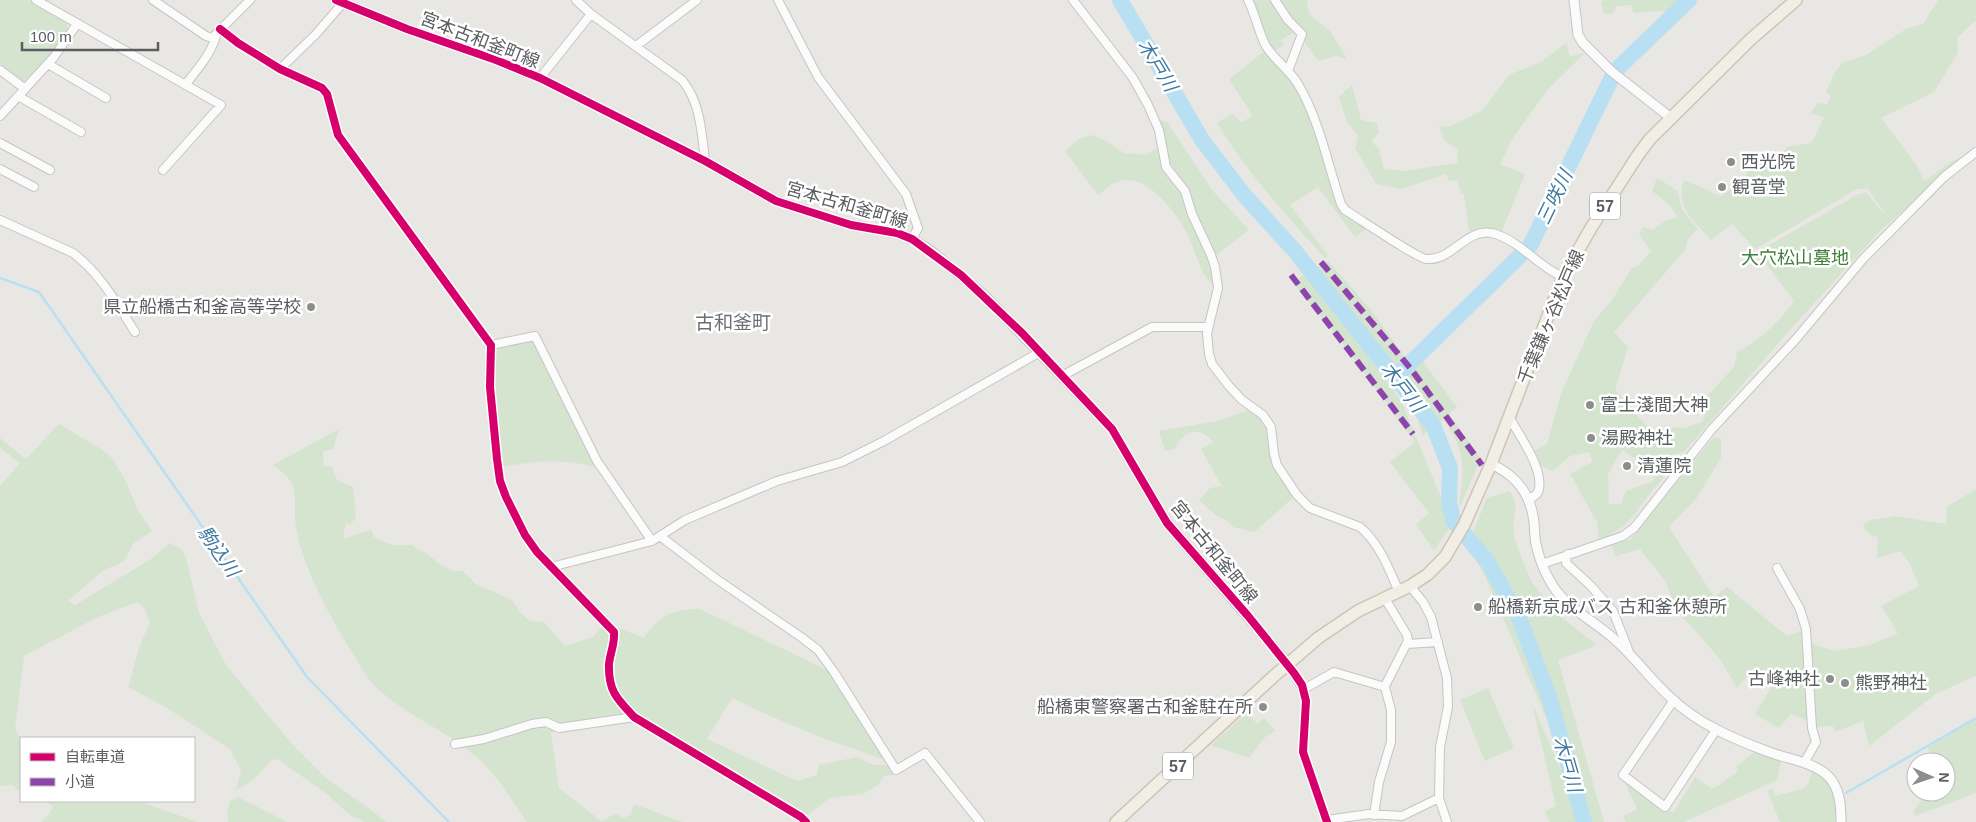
<svg xmlns="http://www.w3.org/2000/svg" width="1976" height="822" font-family="Helvetica,'Noto Sans JP',sans-serif">
	<rect width="100%" height="100%" fill="#e9e7e3"/>
	<path fill="#d4e4cf" d="M0,0H29L67,22L68,29L50,55L23,83L0,63Z
		M1250,0H1272L1296,31L1281,40L1284,45L1274,51L1264,35Z
		M1278,0H1307L1309,14L1330,31L1347,59L1336,56L1318,61L1304,41L1305,31L1288,18Z
		M1605,0H1682L1669,12L1658,11L1633,13L1632,5L1617,6L1612,14L1603,13L1601,2Z
		M1938,0H1976V20L1957,38L1958,52L1934,92L1881,118L1917,166L1924,181L1952,161L1966,156L1881,230L1788,332L1685,451L1643,464L1622,450L1608,474L1609,504H1621L1626,491L1653,481L1658,472L1667,466L1668,462L1674,458H1681C1670,471 1658,483 1648,496C1629,521 1629,526 1599,540L1597,522L1570,474L1592,462L1590,452L1570,456L1553,471L1541,466L1535,450L1547,444L1562,391L1594,321L1612,300L1632,268L1639,265L1651,251L1639,234L1643,227L1652,230L1667,220L1678,218C1672,205 1663,199 1652,191L1657,178L1678,191L1682,210L1698,229L1688,239L1685,250L1614,332L1628,347L1615,390L1652,433L1676,427L1685,428L1703,421L1706,397L1734,367L1737,352C1759,341 1780,321 1794,301L1757,252L1859,194L1867,193L1883,213L1884,212L1868,189H1857L1755,249L1732,224L1711,240C1694,221 1675,208 1684,180L1721,196L1740,183L1759,158L1773,166L1787,147L1812,143L1824,117L1810,113L1818,103L1827,104L1831,97L1826,92L1834,74L1842,63L1866,55L1906,29L1923,24Z
		M1566,43L1570,56L1585,53L1548,89L1512,139L1500,164L1525,174L1501,233L1484,228L1469,231L1464,194H1461L1457,180L1449,181L1446,174L1402,189L1376,184L1355,148L1358,136L1347,122L1339,97L1352,84L1361,120L1377,123L1379,133L1371,141L1379,149L1384,169L1404,171L1457,163L1458,149L1445,141L1439,126L1449,127L1483,110L1509,75L1541,62Z
		M1265,51L1296,88L1308,114L1339,209L1366,229L1355,237L1318,187L1290,205L1328,256L1325,258C1284,213 1249,175 1217,123L1232,114L1241,122L1253,116L1229,79Z
		M1158,119L1168,123L1212,190L1249,230L1215,256L1195,212L1188,189L1166,157Z
		M1092,135L1108,142L1124,153L1147,155L1158,147C1160,170 1173,176 1182,194C1194,218 1212,259 1214,285C1199,275 1196,251 1188,235C1178,214 1145,170 1117,182C1110,184 1104,191 1098,195L1065,151L1079,139Z
		M1328,261L1371,310L1407,360L1392,374L1314,270Z
		M1307,272L1401,401L1452,524L1434,550L1416,525L1429,513L1390,462L1415,442L1337,336L1293,283Z
		M533,340L595,467C558,458 538,461 501,467L492,387L493,350Z
		M1420,358L1457,407L1449,414L1481,459L1458,510C1464,471 1468,454 1444,420L1433,425L1423,436L1410,396L1396,380Z
		M1249,410C1278,424 1265,432 1272,455C1277,469 1288,484 1295,496L1254,532L1233,527L1225,519L1218,517L1199,500L1210,488L1222,486L1201,449L1213,442C1201,425 1182,430 1175,449L1165,451L1159,431L1218,421Z
		M59,424L101,449L113,459L126,482L138,510L152,531L134,543L123,562L104,570L68,601L75,605L151,559L170,543L181,549L186,557L199,613L226,665L293,745L327,779L370,809L386,822H364L360,819L352,817L328,795L279,760L273,759L252,781L236,790L241,770L230,749L167,708L128,687L140,645L150,622L144,608L137,602L98,617L24,656L15,729L21,738V792L12,785L0,786V486L20,463L0,448V438L26,459Z
		M339,429L333,449L323,452L324,466L332,467L337,480L353,487L356,517L350,525L346,522L343,537L347,538L371,529L374,537L392,545H412L418,550L426,553L441,565L452,571H463L476,584L512,600L520,612L530,621L544,622L565,646L593,637L605,623L644,638C658,616 674,608 700,609L827,670L886,760C833,743 782,723 732,698L707,739L797,781L817,775L819,765L857,757L874,765H889L899,770L893,775L884,776L878,785L863,794L830,798L806,816L636,715L558,729L551,733L559,788L601,821L617,813L623,818L631,815L634,804L682,822H527C513,802 499,778 481,761C447,729 400,714 369,680C341,633 309,587 297,532C290,500 306,487 273,465Z
		M1714,437L1721,439V458L1696,499L1669,527L1714,597L1727,587L1787,636L1804,630L1808,721L1791,714L1779,728L1755,714L1778,676L1754,669L1737,688L1720,659L1676,609L1666,582L1640,549L1616,556L1611,545L1630,540Z
		M1976,489V676L1937,693L1869,746L1863,721L1835,732L1833,726L1813,727L1811,697L1812,644L1836,651L1870,645L1898,633L1881,606L1919,586L1910,564L1901,551L1877,558L1878,537C1872,537 1866,532 1863,526C1869,516 1882,521 1893,516L1946,524L1947,507Z
		M1510,491L1516,506L1513,526L1515,540L1531,581L1556,613L1597,645L1558,660L1604,822H1591L1485,576L1468,545L1487,498Z
		M1488,688L1514,748L1485,761L1460,700Z
		M1532,703L1583,822H1550L1545,811L1556,806Z
		M1248,712L1257,724L1264,718L1275,731L1265,737L1249,758L1211,745Z
		M1976,719V793L1915,816L1913,812L1928,792H1946V762H1932L1928,747Z
		M1755,751L1781,761L1777,780L1684,822H1626L1623,816L1637,809L1623,778L1659,808L1666,811L1674,812L1695,777L1711,788H1715L1738,771L1736,767Z
		M1812,772C1816,774 1822,776 1826,780C1836,789 1836,809 1837,822H1780L1767,790L1772,789L1776,796L1804,788L1808,784Z
		M238,797L287,822H228L227,813L230,801Z
		M46,801H139L197,822H41L49,814L53,807Z"/>
	<g fill="none" stroke-linecap="round" stroke-linejoin="round">
		<path stroke="#b9e0f2" stroke-width="2.5" d="M0,278L39,292L307,677L449,822
			M1846,793L1976,718"/>
		<path stroke="#b9e0f2" stroke-width="16" d="M1120,0L1202,140L1245,196L1294,250L1433,425L1450,468L1449,503L1454,522L1488,562L1520,620L1549,697L1584,822
			M1396,377L1530,246L1615,71L1689,0"/>
		<g stroke="#c5c5c4" stroke-width="10">
			<path id="minor" d="M36,0L221,105L163,170
				M153,0L206,36L212,38L250,0
				M576,0L591,14L682,80C700,101 702,133 705,161
				M778,0L818,77L906,194L918,228L912,239
				M1073,0L1133,78L1148,105L1159,130L1166,167L1185,191L1192,214L1211,255L1215,267L1218,288L1207,333L1209,354L1212,364L1229,386L1242,400L1263,415L1271,427L1274,454L1277,465L1297,495L1310,508L1360,527C1380,544 1389,569 1399,592
				M1248,0C1256,15 1258,32 1266,46C1275,61 1290,70 1298,84C1319,119 1328,165 1341,204L1345,210C1357,217 1418,259 1427,259C1452,261 1466,228 1492,233C1520,240 1538,267 1563,277
				M1275,0L1288,20L1302,34L1288,71
				M220,29L238,43L280,69L322,88L327,94L338,135L491,345L490,387L497,459L500,481L506,497L525,535L537,552L614,632C615,644 610,653 609,664C608,691 617,699 634,717L801,817L806,822
				M636,46L697,0
				M48,64L106,98
				M280,69L316,34L342,4
				M0,70L24,88
				M540,78L591,14
				M185,85C197,70 211,54 216,36
				M18,96L81,132
				M0,116L54,57L77,24
				M0,143L50,170
				M0,169L34,187
				M0,220L73,253C100,273 117,304 135,332
				M491,345L535,336L597,461L652,541
				M1062,376L1152,327H1208
				M1509,417C1519,435 1543,467 1539,489C1538,495 1533,497 1529,499
				M660,536L715,578L801,637L818,650L834,672L896,770L925,753L980,822
				M1568,554L1566,563L1591,586L1613,611L1629,652
				M1542,564L1623,536L1634,528L1712,429L1796,339L1863,259L1944,177L1976,152
				M551,567L652,541L685,520L777,481L842,462L884,441L1040,352
				M1777,568L1800,609L1806,629L1812,728L1816,742L1804,763
				M1410,586L1423,602L1431,617L1447,678L1448,707L1440,747L1439,798L1447,822
				M1384,597L1407,635L1408,641L1385,686
				M1407,644L1438,642
				M1288,664L1304,691L1306,701L1303,752L1327,822
				M1304,689L1334,672L1385,687L1391,710V742L1379,782L1374,815
				M1674,700L1623,775L1665,807L1716,730
				M455,744L484,739L532,724L546,722L559,728L634,717
				M1327,820L1369,814L1402,816L1439,798"/>
		</g>
		<g stroke="#c5c5c4" stroke-width="11">
			<path id="tertiary" d="M336,0L407,29L496,60L540,78L705,161L776,201L851,225L897,233L912,239L931,251L985,296L1112,429L1167,523L1288,664
				M1574,0L1578,35L1583,43L1611,71L1671,118
				M1491,464C1516,475 1531,495 1534,522C1535,531 1534,539 1537,548C1540,561 1546,575 1553,586C1567,608 1594,621 1613,638C1634,656 1650,679 1671,698C1698,724 1734,739 1769,752C1787,759 1814,762 1828,776C1840,788 1841,806 1841,822"/>
		</g>
		<g stroke="#cfc4b3" stroke-width="14">
			<path id="primary" d="M1116,822L1274,676L1318,638L1358,611L1410,586L1427,575L1445,557L1464,525L1491,464L1563,277L1591,228L1638,155L1650,139L1751,39L1796,0"/>
		</g>
		<use href="#minor" stroke="#fcfbfb" stroke-width="8"/>
		<use href="#tertiary" stroke="#fcfbfb" stroke-width="9"/>
		<use href="#primary" stroke="#f1eee6" stroke-width="11"/>
		<path stroke="#8e44ad" stroke-width="6" stroke-dasharray="12 6" stroke-linecap="butt" d="M1321,262L1411,369L1482,465
			M1291,275L1413,434"/>
		<g stroke="#fff" stroke-width="11">
			<path id="cycleway" d="M336,0L407,29L496,60L540,78L705,161L776,201L851,225L897,233L912,239L961,275L1022,333L1112,429L1167,523L1248,616L1294,673L1302,685L1306,701L1303,752L1327,822
				M220,29L238,43L280,69L322,88L327,94L338,135L491,345L490,387L497,459L500,481L506,497L525,535L537,552L614,632C615,644 610,653 609,664C608,691 617,699 634,717L801,817L806,822"/>
		</g>
		<use href="#cycleway" stroke="#d6006c" stroke-width="8"/>
	</g>
	<g fill="#8c8e8e" stroke="#fff" stroke-width="2">
		<circle cx="1731" cy="162" r="5"/>
		<circle cx="1722" cy="187" r="5"/>
		<circle cx="311" cy="307" r="5"/>
		<circle cx="1590" cy="405" r="5"/>
		<circle cx="1591" cy="438" r="5"/>
		<circle cx="1627" cy="466" r="5"/>
		<circle cx="1478" cy="607" r="5"/>
		<circle cx="1830" cy="679" r="5"/>
		<circle cx="1845" cy="683" r="5"/>
		<circle cx="1263" cy="707" r="5"/>
	</g>
	<g text-anchor="middle" stroke-width="5" stroke-linejoin="round" paint-order="stroke">
		<g fill="#fff" stroke="#8c8e90" stroke-width="1">
			<rect x="1590" y="192.5" width="30" height="27" rx="4"/>
			<rect x="1163" y="752.5" width="30" height="27" rx="4"/>
		</g>
		<g font-size="16" font-weight="bold" fill="#5a5e61">
			<text x="1605" y="212">57</text>
			<text x="1178" y="772">57</text>
		</g>
		<g font-size="18" fill="#5a5e61" stroke="#fff">
			<text transform="translate(480 40) rotate(21)" y="6">宮本古和釜町線</text>
			<text transform="translate(847 205) rotate(16)" y="6">宮本古和釜町線</text>
			<text transform="translate(1551 317) rotate(-67)" y="6">千葉鎌ヶ谷松戸線</text>
			<text transform="translate(1214 552) rotate(51)" y="6">宮本古和釜町線</text>
		</g>
		<g font-size="18" fill="#5a5e61" stroke="#fff" text-anchor="start">
			<text x="1741" y="168">西光院</text>
			<text x="1732" y="193">観音堂</text>
			<text x="301" y="313" text-anchor="end">県立船橋古和釜高等学校</text>
			<text x="1600" y="411">富士淺間大神</text>
			<text x="1601" y="444">湯殿神社</text>
			<text x="1637" y="472">清蓮院</text>
			<text x="1488" y="613">船橋新京成バス 古和釜休憩所</text>
			<text x="1820" y="685" text-anchor="end">古峰神社</text>
			<text x="1855" y="689">熊野神社</text>
			<text x="1253" y="713" text-anchor="end">船橋東警察署古和釜駐在所</text>
		</g>
		<g font-size="18" fill="#3f7f3b" stroke="#fff">
			<text x="1795" y="264">大穴松山墓地</text>
		</g>
		<g font-size="19" font-style="italic" fill="#417a9f" stroke="#fff">
			<text transform="translate(1158 65) rotate(59)" y="7">木戸川</text>
			<text transform="translate(1554 197) rotate(-64)" y="7">三咲川</text>
			<text transform="translate(1403 387) rotate(52)" y="7">木戸川</text>
			<text transform="translate(219 551) rotate(55)" y="7">駒込川</text>
			<text transform="translate(1568 764) rotate(74)" y="7">木戸川</text>
		</g>
		<g font-size="19" fill="#6b7073" stroke="#fff">
			<text x="733" y="329">古和釜町</text>
		</g>
	</g>
	<rect x="20" y="737" width="175" height="65" fill="#ffffff" stroke="#bdbfc0"/>
	<rect x="30" y="753" width="25" height="8" fill="#d6006c" stroke="#bdbfc0"/>
	<text x="65" y="762" font-size="15" fill="#5a5e61">自転車道</text>
	<rect x="30" y="778" width="25" height="8" fill="#8e44ad" stroke="#bdbfc0"/>
	<text x="65" y="787" font-size="15" fill="#5a5e61">小道</text>
	<g transform="translate(1931 777) rotate(92)"><circle r="24" fill="#ffffff" stroke="#bdbfc0"/>
	<path d="M0-4L9 19L0 12L-9 19Z" fill="#8c8e8e"/>
	<text y="-8" font-size="14" font-weight="bold" text-anchor="middle" fill="#5a5e61">N</text>
	</g>
	<path d="M22 42v8h136v-8" fill="none" stroke="#5a5e61" stroke-width="2.5"/>
	<text x="30" y="42" font-size="15" fill="#5a5e61" stroke="#ffffff" stroke-width="4" paint-order="stroke">100 m</text>
</svg>
